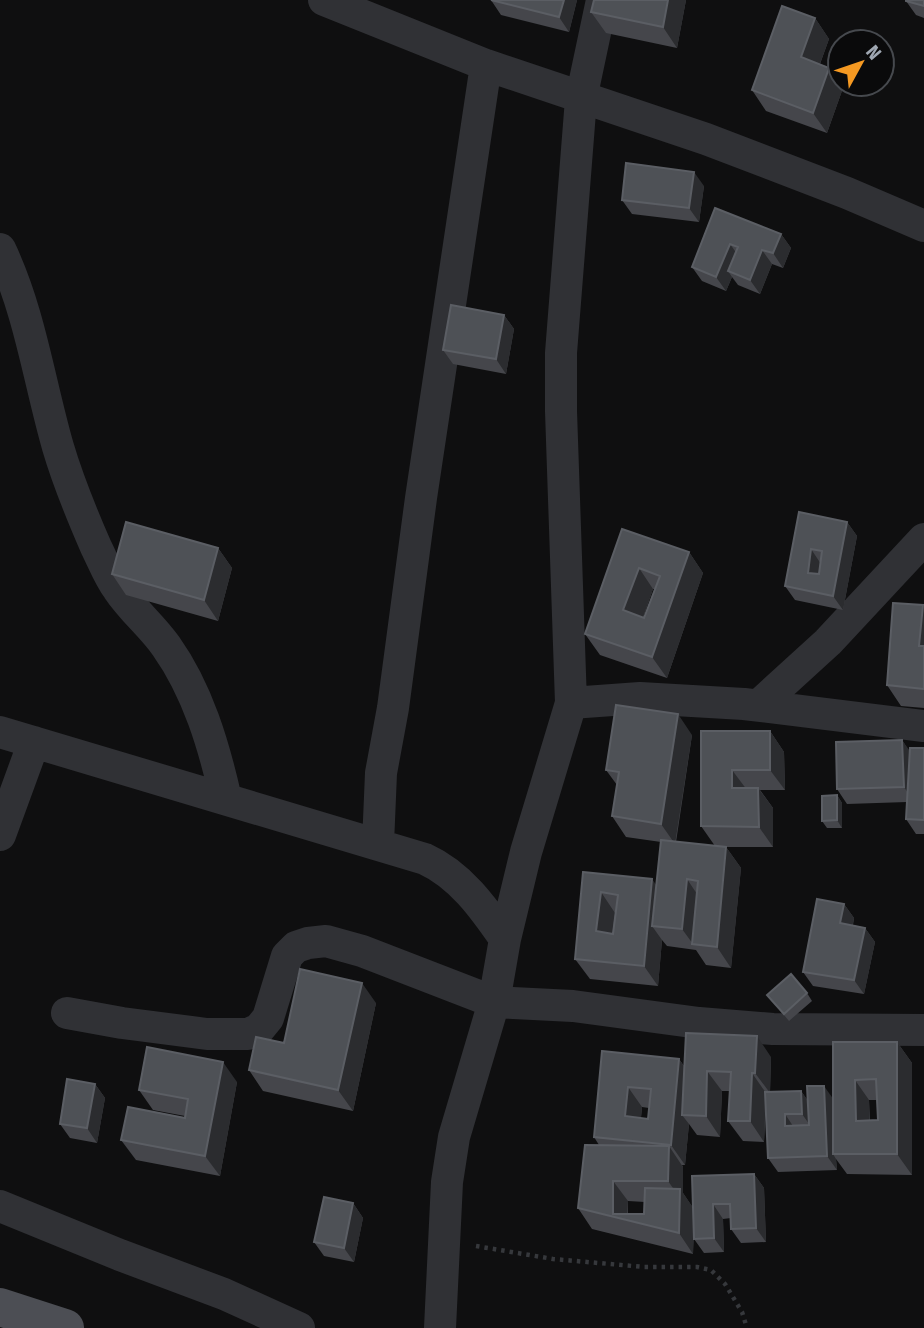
<svg xmlns="http://www.w3.org/2000/svg" width="924" height="1328" font-family="'Fira Sans Condensed',sans-serif">
	<rect width="100%" height="100%" fill="#0f0f10"/>
	<g fill="none" stroke-linecap="round" stroke-linejoin="round">
		<path stroke="#36383c" stroke-width="4.5" stroke-dasharray="3.5 5" stroke-linecap="butt" d="M476,1246L553,1259L644,1267H697L711,1270L725,1284L742,1312L747,1328"/>
		<path stroke="#303135" stroke-width="32" d="M324,0L486,65L706,139L847,193L924,226
			M0,249C30,312 39,381 58,447C68,481 82,515 96,547C103,561 109,577 118,589C132,610 152,626 166,646C198,691 214,746 226,799
			M571,703L640,698L744,704L924,726
			M759,705L828,642L924,539
			M0,732L425,859C460,875 483,907 505,939
			M0,835L34,742
			M378,844L381,773L393,708L421,498L486,65
			M67,1013L122,1023L207,1034H248L259,1029L268,1018L287,956L296,947L308,943L326,941L362,951L494,1002L573,1006L699,1023L773,1029L924,1030
			M0,1206L120,1255L224,1294L299,1328
			M440,1328L447,1182L454,1137L494,1002L505,939L526,852L571,703L561,411V353L581,99L602,0"/>
		<path stroke="#4c4e54" stroke-width="38" d="M0,1307L65,1328"/>
	</g>
	<path fill="#45464b" fill-rule="evenodd" d="M491,0H577L569,32L501,15Z
		M594,0H686L677,48L606,33L591,12Z
		M924,0V18L916,15L906,1Z
		M815,18L829,39L820,64L829,68L843,88L827,133L766,111L752,90Z
		M704,186L699,222L632,214L622,200Z
		M715,208L781,234L791,248L783,268L772,264L760,294L738,285L732,277L726,291L702,281L692,267Z
		M504,315L514,329L506,374L453,364L443,350Z
		M799,512L847,522L857,536L843,610L795,600L785,586Z
		M622,529L689,552L703,573L667,678L600,655L585,634ZM653,589H655L644,618H643Z
		M218,548L232,568L218,621L126,595L112,574Z
		M924,607V708L901,706L887,685Z
		M701,731H770L784,752L785,790H760L773,808V847H723H726L741,868L731,968L706,965L696,950L667,946L662,940L658,986L590,979L575,959L583,872L656,885L661,842L626,837L612,816L617,785L606,770L692,735L676,842L715,846L701,826Z
		M902,740L909,751L924,748V834H916L906,819L907,802L847,804L837,789Z
		M837,795L842,803V828H827L822,821Z
		M844,904L854,918L853,925L865,928L875,942L864,994L813,986L803,972Z
		M807,993L812,1001L789,1021L767,995Z
		M376,1003L353,1111L263,1091L249,1070L284,1043Z
		M897,1042L912,1063V1175L847,1174L836,1159L837,1170L778,1172L768,1158L766,1103L764,1142L743,1141L728,1121L730,1091H722L720,1137L697,1135L689,1124L685,1165H682L683,1167V1193L693,1208L754,1174L764,1188L766,1242L741,1243L731,1229V1218L723,1219L724,1252L704,1253L694,1239V1227L693,1254L592,1229L578,1208L599,1145L594,1137L602,1051L679,1059L684,1066L771,1057L770,1092L801,1091L808,1101L833,1098ZM869,1100H877L878,1120L870,1121ZM642,1107L649,1108L648,1119L641,1118ZM628,1201L645,1202L644,1214H628Z
		M237,1082L220,1176L136,1160L121,1140L185,1118V1116L153,1110L139,1090Z
		M95,1084L105,1098L97,1143L70,1138L60,1124Z
		M353,1203L363,1218L354,1262L324,1256L314,1242Z"/>
	<path fill="#2b2c2f" d="M564,0H577L569,32L559,17Z
		M668,0H686L677,48L663,27Z
		M815,18L829,39L815,77L801,57Z
		M829,68L843,88L827,133L813,113Z
		M694,172L704,186L699,222L689,208Z
		M781,234L791,248L783,268L773,253Z
		M730,244L740,258L728,271L732,277L726,291L716,277Z
		M762,250L772,264L760,294L750,280Z
		M504,315L514,329L506,374L496,359Z
		M847,522L857,536L843,610L833,596Z
		M218,548L232,568L218,621L204,600Z
		M811,549L821,564L818,587L808,573Z
		M689,552L703,573L667,678L652,657Z
		M639,568L653,589L638,631L623,610Z
		M923,605L924,607V653L919,646Z
		M678,714L692,735L675,844L661,824Z
		M770,731L784,752L785,790L770,770Z
		M902,740L912,754L914,802L904,787Z
		M732,770L747,790L732,788Z
		M758,788L773,808V847L759,827Z
		M837,795L842,803V828L837,820Z
		M726,847L741,868L731,968L717,947Z
		M652,879L666,899L652,926L662,940L658,986L644,966Z
		M687,879L701,900L693,944L682,929Z
		M601,892L615,913L610,951L596,931Z
		M844,904L854,918L850,937L840,923Z
		M865,928L875,942L864,994L854,980Z
		M362,983L376,1003L353,1111L338,1090Z
		M757,1036L771,1057L770,1093L755,1073Z
		M897,1042L912,1063V1175L897,1154Z
		M679,1059L693,1079L682,1115L689,1124L685,1165L671,1145Z
		M223,1062L237,1082L220,1176L205,1156Z
		M707,1071L722,1091L720,1137L706,1116Z
		M752,1073L766,1093L764,1142L750,1121Z
		M855,1080L869,1100L870,1142L856,1121Z
		M95,1084L105,1098L97,1143L87,1128Z
		M824,1086L834,1100L833,1154L836,1159L837,1170L827,1156Z
		M628,1087L642,1107L639,1136L625,1116Z
		M801,1091L811,1105L812,1128L802,1114Z
		M785,1114L795,1129L785,1126Z
		M669,1146L683,1167V1193L694,1209L693,1254L679,1233L680,1198L668,1181Z
		M754,1174L764,1188L766,1242L756,1228Z
		M613,1181L628,1201L627,1221L613,1214Z
		M353,1203L363,1218L354,1262L344,1248Z
		M713,1204L723,1219L724,1252L714,1238Z"/>
	<path fill="#4e5156" stroke="#5b5e64" stroke-width="2" fill-rule="evenodd" d="M491,0H564L559,17Z
		M594,0H668L663,27L591,12Z
		M906,0H924V6L906,1Z
		M782,6L815,18L801,57L829,68L813,113L752,90Z
		M626,163L694,172L689,208L622,200Z
		M715,208L781,234L773,253L762,250L750,280L728,271L738,247L730,244L716,277L692,267Z
		M451,305L504,315L496,359L443,350Z
		M799,512L847,522L833,596L785,586ZM811,549L822,551L819,574L808,573Z
		M126,522L218,548L204,600L112,574Z
		M622,529L689,552L652,657L585,634ZM639,568L660,576L644,618L623,610Z
		M893,603L923,605L919,646H924V689L887,685Z
		M616,705L678,714L661,824L612,816L619,772L606,770Z
		M701,731H770V770H732V788H758L759,827L701,826Z
		M902,740L904,787L837,789L836,742Z
		M910,748H924V820L906,819Z
		M837,795V820L822,821V796Z
		M661,840L726,847L717,947L692,944L698,881L687,879L682,929L652,926Z
		M583,872L652,879L644,966L575,959ZM601,892L618,895L613,934L596,931Z
		M817,899L844,904L840,923L865,928L854,980L803,972Z
		M300,969L362,983L338,1090L249,1070L256,1037L284,1043Z
		M791,974L807,993L784,1014L767,995Z
		M686,1033L757,1036L755,1073H752L750,1121H728L731,1072L707,1071L706,1116L682,1115Z
		M833,1042H897V1154H833ZM876,1079L878,1120L856,1121L855,1080Z
		M147,1047L223,1062L205,1156L121,1140L128,1107L185,1118L188,1099L139,1090Z
		M602,1051L679,1059L671,1145L594,1137ZM628,1087L651,1089L648,1119L625,1116Z
		M67,1079L95,1084L87,1128L60,1124Z
		M807,1086H824L827,1156L768,1158L765,1092L801,1091L802,1114H785V1126L809,1125Z
		M585,1145L669,1146L668,1181H613V1214H644L645,1188L680,1189L679,1233L578,1208Z
		M754,1174L756,1228L731,1229L730,1204H713L714,1238L694,1239L692,1176Z
		M324,1197L353,1203L344,1248L314,1242Z"/>
	<g transform="translate(861 63) rotate(50)"><circle r="33" fill="#0a0a0b" stroke="#46494e" stroke-width="2"/>
	<path d="M0-5L12 26L0 18L-12 26Z" fill="#f59922"/>
	<text y="-10" font-size="19" font-weight="bold" text-anchor="middle" fill="#9fa7b2">N</text>
	</g>
</svg>
